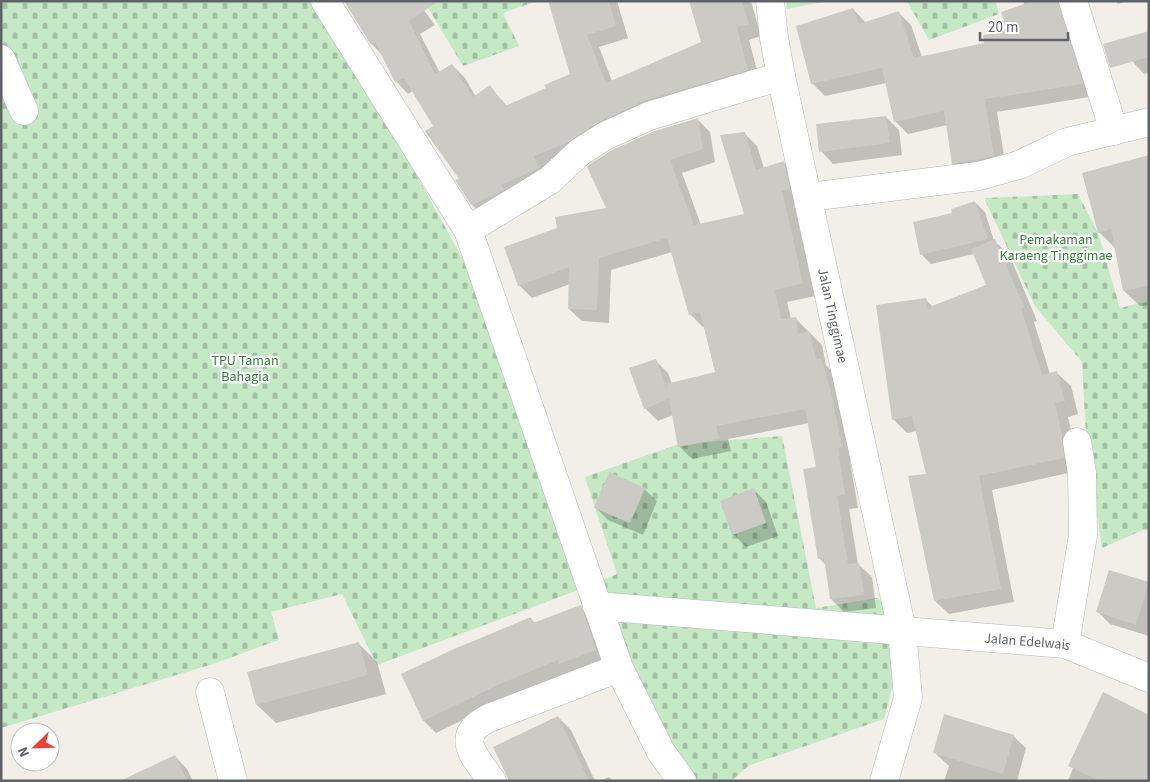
<svg xmlns="http://www.w3.org/2000/svg" width="1150" height="782" font-family="'Source Sans 3',sans-serif">
	<defs>
		<pattern id="cemetery-stones" width="16" height="16" patternUnits="userSpaceOnUse" patternTransform="scale(1.25)"><rect width="16" height="16" fill="#c5e8c5"/><path d="M2 7V4a2 2 0 0 1 4 0v3zM10 15v-3a2 2 0 0 1 4 0v3z" fill="#a3c0a4"/></pattern>
	</defs>
	<rect width="100%" height="100%" fill="#f1efe8"/>
	<path fill="#c5e8c5" d="M786,1H827L787,9Z"/>
	<path fill="url(#cemetery-stones)" d="M1,1H311L397,140L475,281L590,586L617,574L585,477L679,444L782,436L816,608L877,598L885,605L902,649L884,719L750,765L731,781H677L589,586L377,665L342,594L271,612L279,640L213,664L1,728Z
		M424,1H538L503,13L519,46L463,66Z
		M907,1H996L999,14L929,40Z
		M1078,194L1098,233L1120,308L1149,301V530H1143L1102,548L1086,434L1082,362L1035,306L984,198Z"/>
	<path fill="#0003" d="M345,1H417L435,25L420,34L440,73L452,65L465,78L476,97L490,87L507,106L547,89L572,75L550,1H617L628,38L599,47L612,81L703,43L691,1H751L761,36L749,40L760,82L657,113L485,217L472,205L457,181L461,179L435,126L413,91L408,94L396,81L383,56L372,44Z
		M1023,1H1074L1095,96L997,112L1006,168L966,176L953,163L947,125L908,134L895,121L887,83L825,96L812,83L853,9L866,23L898,12L911,25L922,57L985,44L1009,31L1025,5Z
		M1115,1H1128L1118,4Z
		M1149,32V73L1144,74L1132,61Z
		M886,117L899,130L902,155L833,164L821,151Z
		M697,119L710,132L715,162L682,173L701,225L745,215L744,133L757,146L764,168L783,162L796,175L802,201L794,204L815,296L787,302L791,319L795,318L822,345L826,365L833,372L854,460L850,461L858,508L849,509L858,564L872,577L876,608L844,612L831,599L827,566L819,558L817,468L809,423L728,439L731,451L692,459L679,446L673,415L658,421L645,408L655,360L668,373L672,384L717,373L705,326L703,327L690,314L672,252L611,270L609,323L582,321L569,309L570,284L532,298L519,285L607,209Z
		M1149,160V305L1140,306L1124,291L1115,248L1099,232Z
		M975,202L985,212L994,241L1009,254L1037,321L1034,322L1050,374L1057,373L1071,386L1078,414L1068,417L1076,451L1077,471L992,490L1014,602L949,614L935,601L928,475L917,431L907,433L893,419L926,300L933,307L987,286L974,254L931,264L922,255L954,214Z
		M644,489L657,501L643,535L608,520L595,507Z
		M754,490L766,502L778,536L746,547L733,534Z
		M1110,572L1149,583V636L1110,624L1098,612Z
		M580,607L593,619L607,662L572,676L569,672L512,696L436,733L424,721L403,675L531,619L536,624Z
		M358,643L377,662L386,694L276,723L257,705L249,673Z
		M558,717L571,730L595,781H511Z
		M1013,736L1026,748L1017,781H944L949,766L934,752Z
		M175,756L187,769L193,781H123Z
		M1070,765L1149,781H1068L1073,768Z
		M609,777L613,781H599Z"/>
	<path fill="#cccac5" d="M344,1H439L409,21L435,74L452,64L473,97L490,85L505,106L546,88L544,85L570,74L548,1H609L616,26L587,35L606,83L701,42L689,1H742L749,24L737,27L748,70L644,101L599,122L567,143L534,156L539,168L501,185L504,190L471,205L455,180L459,179L425,131L433,126L404,78L395,82L375,42L371,45Z
		M1033,1H1058L1083,84L985,99L994,156L952,164L944,111L894,122L882,68L811,84L796,26L853,8L859,24L899,11L914,58L984,43L983,35L1007,30L1001,12Z
		M1149,31V57L1110,68L1103,44Z
		M886,116L890,143L819,152L816,124Z
		M698,118L703,149L670,160L694,225L744,214L720,135L745,132L756,170L784,161L790,189L782,191L803,283L775,290L781,319L796,317L798,334L809,331L816,359L821,358L831,392L842,447L838,448L845,495L837,496L848,564L859,563L864,595L830,599L824,558L818,559L803,469L816,467L805,409L716,426L719,439L678,447L669,399L644,409L629,368L656,359L667,389L666,384L715,372L700,312L689,315L667,238L599,258L597,310L568,309L569,267L518,286L504,247L557,228L555,217L606,208L587,167L590,164L612,150L655,131Z
		M1149,155V286L1123,291L1111,229L1098,233L1082,173Z
		M975,201L988,239L920,255L913,222L952,213L951,209Z
		M995,239L1024,307L1021,308L1042,375L1057,371L1065,401L1055,403L1062,436L1064,458L979,476L1001,589L934,601L908,476L926,474L912,416L892,420L876,305L926,298L927,308L986,285L971,249Z
		M609,472L645,488L630,523L594,508Z
		M754,488L766,523L732,535L720,501Z
		M1109,570L1149,582L1136,625L1096,612Z
		M581,605L596,650L559,664L558,660L500,684L423,721L401,674L454,649L531,617L533,623Z
		M359,642L368,675L256,705L247,672Z
		M1103,692L1149,715V781H1100L1068,766Z
		M944,714L1014,735L1003,774L933,753Z
		M558,716L589,781H509L493,747Z
		M175,755L187,781H120Z"/>
	<g fill="none" stroke-linecap="round" stroke-linejoin="round">
		<g stroke="#b5b8bc" stroke-width="29">
			<g id="minor">
				<path d="M325,1L468,230L619,668L661,752L682,781"/>
				<path id="s1" d="M770,1L774,38L781,76L902,630L908,698L884,781"/>
				<path d="M1073,1L1114,131"/>
				<path d="M1,59L24,111"/>
				<path d="M809,197L979,176L1019,165L1067,142L1149,122"/>
				<path d="M468,230L550,180L580,152L605,136L649,116L781,76"/>
				<path id="s2" d="M597,606L1065,644L1149,678"/>
				<path d="M1065,644L1083,535L1082,473L1077,442"/>
				<path d="M210,692L233,781"/>
				<path d="M492,781C476,758 452,736 489,718L619,668"/>
			</g>
		</g>
		<use href="#minor" stroke="#fff" stroke-width="28"/>
	</g>
	<g text-anchor="middle" stroke-width="4.5" stroke-linejoin="round" paint-order="stroke">
		<g font-size="14" fill="#348238" stroke="#fff">
			<text x="1056" y="244">Pemakaman<tspan x="1056" dy="16">Karaeng Tinggimae</tspan></text>
			<text x="245" y="365">TPU Taman<tspan x="245" dy="16">Bahagia</tspan></text>
		</g>
		<g font-size="14" fill="#5f6368" stroke="#fff">
			<text dy="5" stroke="none"><textPath href="#s1" startOffset="321">Jalan Tinggimae</textPath></text>
			<text dy="5" stroke="none"><textPath href="#s2" startOffset="432">Jalan Edelwais</textPath></text>
		</g>
	</g>
	<rect width="1150" height="782" fill="none" stroke="#5f6368" stroke-width="5"/>
	<g transform="translate(35 747) rotate(247)"><circle r="24" fill="#ffffff" stroke="#bfc1c3"/>
	<path d="M0-4L9 19L0 12L-9 19Z" fill="#ea4335"/>
	<text y="-8" font-size="14" font-weight="bold" text-anchor="middle" fill="#5f6368">N</text>
	</g>
	<path d="M980 32v8h88v-8" fill="none" stroke="#5f6368" stroke-width="2.5"/>
	<text x="988" y="32" font-size="15" fill="#5f6368" stroke="#ffffff" stroke-width="4" paint-order="stroke">20 m</text>
</svg>
